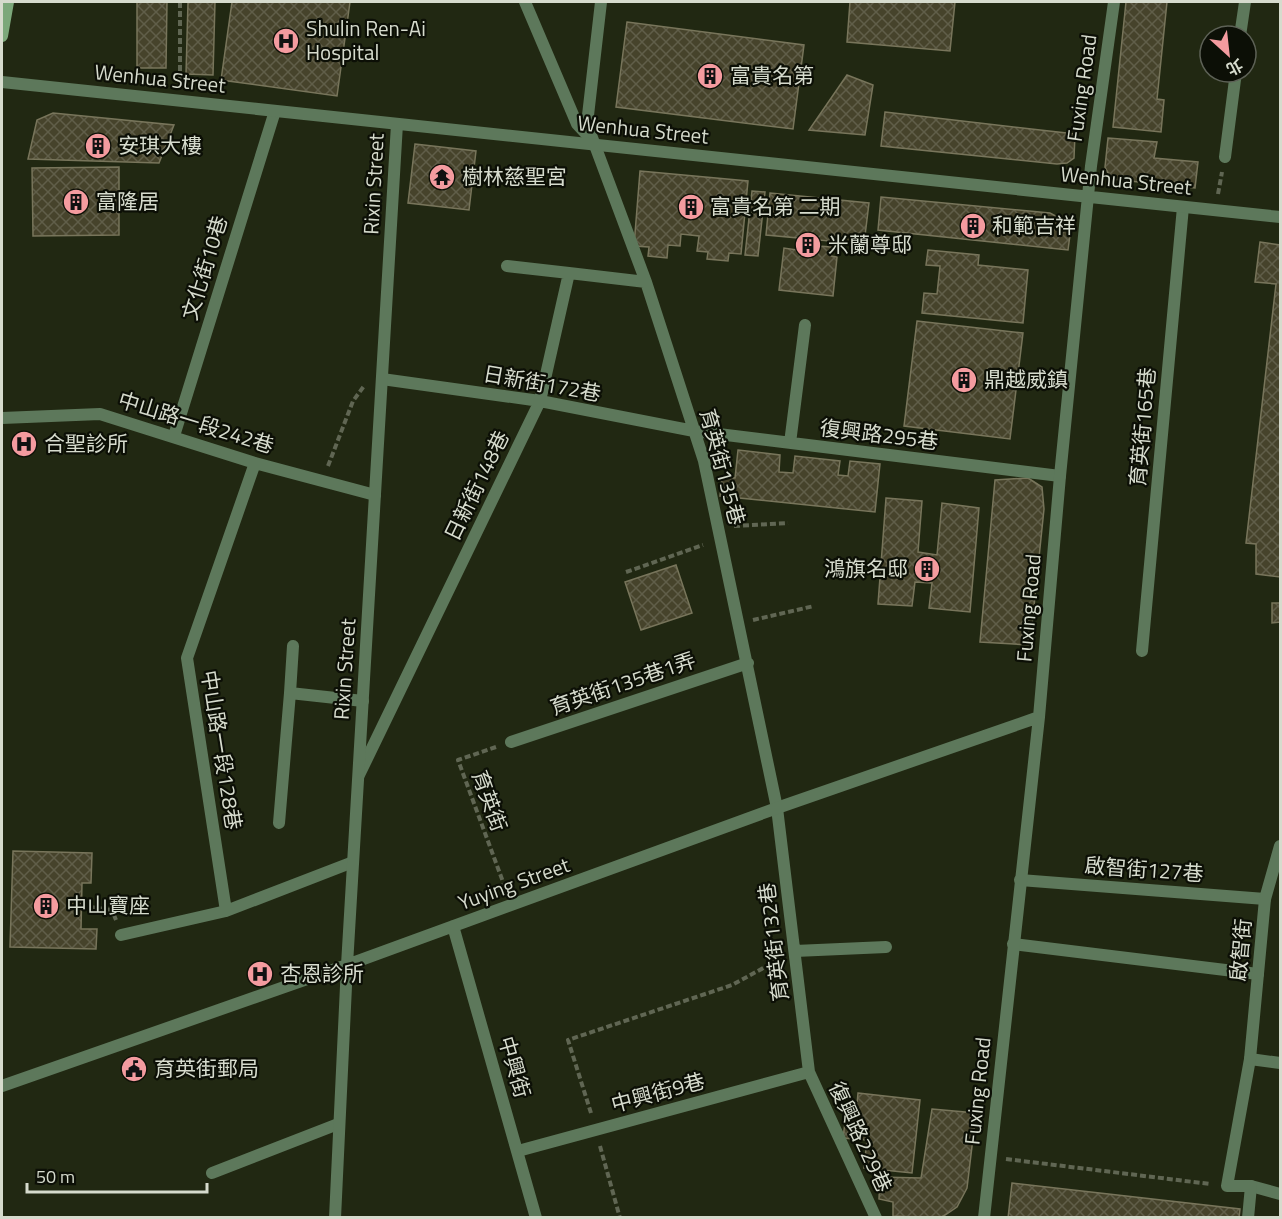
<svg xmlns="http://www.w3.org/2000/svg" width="1282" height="1219" font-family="'Titillium Web','Noto Sans TC',sans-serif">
	<defs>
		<pattern id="building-cross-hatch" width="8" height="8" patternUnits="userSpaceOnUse" patternTransform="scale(1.5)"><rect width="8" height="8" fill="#46432b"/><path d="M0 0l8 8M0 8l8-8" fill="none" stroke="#605e49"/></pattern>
	</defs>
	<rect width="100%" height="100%" fill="#212812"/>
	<path fill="url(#building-cross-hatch)" stroke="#78755b" stroke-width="1.5" d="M137,2H167L166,68H137Z
		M188,2H215L213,75L186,74Z
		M232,2H350L337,96L221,80Z
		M850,2H955L950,51L847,42Z
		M1126,2H1167L1157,99L1164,100L1161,132L1113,127Z
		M627,22L804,45L793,129L616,107Z
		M847,75L873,85L865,135L809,130Z
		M885,112L1075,134L1074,158L1067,163L1057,164L881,146Z
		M53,113L174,125L159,163L28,159L37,120Z
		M1108,138L1157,142L1154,158L1198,162L1195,188L1111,179L1105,167Z
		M415,144L476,151L469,210L408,203Z
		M119,167V235L33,236L32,168Z
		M640,171L748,181L741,254L729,253L728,261L707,259L708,252L697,251L699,236L681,234L680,246L668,245L667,258L648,256L649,247L634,246Z
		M752,191L765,192L758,256L745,255Z
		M770,193L869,203L864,244L819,240L818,246L832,247L831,256L837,257L833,296L779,290L784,248L797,250L798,238L766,235Z
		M881,197L1050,213L1067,222L1070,235L1068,250L878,230Z
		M1260,242L1280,245V577L1256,574V544L1246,543L1276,284L1255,282Z
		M928,250L979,255L978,265L1028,270L1023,323L922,313L924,293L937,294L940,266L926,265Z
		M917,321L1023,333L1010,439L904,426Z
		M738,450L780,455L779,472L793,473L795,456L840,461L838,475L848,476L850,461L880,464L875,512L720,496L722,476L735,478Z
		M1028,478L1042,487L1044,509L1030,645L980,642L995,480Z
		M886,498L922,501L918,552L937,555L942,503L979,508L970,612L929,608L932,583L915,582L912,606L878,604Z
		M676,565L692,613L641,630L625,582Z
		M1272,603H1280V622L1272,623Z
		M13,851L92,853L91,883H82L81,929H97L96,949L10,947Z
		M858,1093L920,1100L912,1173L864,1168L867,1140L843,1138L846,1115L856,1116Z
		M932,1109L976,1113L967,1188L957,1207L945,1215L939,1218L893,1216V1202L879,1199L880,1177L921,1178Z
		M1012,1183L1240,1209L1239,1218H1008Z"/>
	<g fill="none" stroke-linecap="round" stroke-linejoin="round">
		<path stroke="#606653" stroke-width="4" stroke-dasharray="6 3" stroke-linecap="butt" d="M180,2V85
			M1218,194L1222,172
			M328,466L353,401L364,386
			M734,526L788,523
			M626,572L703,545
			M753,620L814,606
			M496,747L458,760L506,890
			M90,907L112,910L116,920
			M591,1113L568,1040L732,985L778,960
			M600,1146L620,1218
			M1006,1159L1210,1184"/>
		<path stroke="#5d785b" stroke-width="12" d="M525,2L577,124L589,137
			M601,2L587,124L646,282L704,461L777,808L809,1072L876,1218
			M1240,36L1245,2
			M1225,157L1236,72
			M507,266L569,273
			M382,379L540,401L694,431L1060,476
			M2,418L100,414L255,463L375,495
			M174,436L275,111
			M790,443L805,325
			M1142,651L1183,207
			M290,693L293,646
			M511,742L748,663
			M359,775L540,401L569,273L646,282
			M279,823L290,693L363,701
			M1020,880L1265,899
			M226,911L187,658L255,463
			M121,935L226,911L353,862
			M1013,944L1258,974
			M795,951L886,947
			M1250,1059L1280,1063
			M518,1151L809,1072
			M212,1173L338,1124
			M1251,1186L1280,1194"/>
		<path stroke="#5d785b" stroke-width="12" d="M2,82L1280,217
			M453,926L536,1218
			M2,1086L347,965L777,808L1039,717
			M335,1218L347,965L397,124
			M984,1218L1039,717L1060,476L1091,166L1114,2
			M1248,1218L1251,1186H1227L1250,1059L1265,899L1280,846"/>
		<path stroke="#7ca87a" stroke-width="12" d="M2,36L8,2"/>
	</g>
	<defs>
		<g id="hospital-disc" transform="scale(1.35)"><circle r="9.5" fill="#f49b9f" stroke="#0c0f06"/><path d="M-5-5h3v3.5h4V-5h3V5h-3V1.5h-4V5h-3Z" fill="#111"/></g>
		<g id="building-disc" transform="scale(1.35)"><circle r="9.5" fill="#f49b9f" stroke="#0c0f06"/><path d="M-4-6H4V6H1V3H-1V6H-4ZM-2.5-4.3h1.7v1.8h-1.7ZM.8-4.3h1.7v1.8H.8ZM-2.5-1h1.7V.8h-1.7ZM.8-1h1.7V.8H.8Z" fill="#111"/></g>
		<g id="temple-disc" transform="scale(1.35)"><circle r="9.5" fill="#f49b9f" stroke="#0c0f06"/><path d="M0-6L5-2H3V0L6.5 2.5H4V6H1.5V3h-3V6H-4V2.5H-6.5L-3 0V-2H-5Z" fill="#111"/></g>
		<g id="civic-disc" transform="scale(1.35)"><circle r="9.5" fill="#f49b9f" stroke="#0c0f06"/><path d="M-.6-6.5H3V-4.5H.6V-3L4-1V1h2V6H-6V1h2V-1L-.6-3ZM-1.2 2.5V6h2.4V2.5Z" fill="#111"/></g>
	</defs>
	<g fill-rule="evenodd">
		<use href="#hospital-disc" x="286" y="41"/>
		<use href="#building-disc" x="710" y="76"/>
		<use href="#building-disc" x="98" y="146"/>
		<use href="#temple-disc" x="442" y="177"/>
		<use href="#building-disc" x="76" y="202"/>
		<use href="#building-disc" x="691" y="207"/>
		<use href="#building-disc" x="973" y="226"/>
		<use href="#building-disc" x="808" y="245"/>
		<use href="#building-disc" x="964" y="380"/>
		<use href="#hospital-disc" x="24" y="444"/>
		<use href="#building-disc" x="927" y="569"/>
		<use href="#building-disc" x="46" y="906"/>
		<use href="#hospital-disc" x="260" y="974"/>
		<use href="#civic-disc" x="134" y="1069"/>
	</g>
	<g text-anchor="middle" stroke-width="4.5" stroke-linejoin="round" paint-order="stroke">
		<g font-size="21" fill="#d6dbcd" stroke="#0c0f06" text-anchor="start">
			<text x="306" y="36">Shulin Ren-Ai<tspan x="306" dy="24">Hospital</tspan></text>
			<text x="730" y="83">富貴名第</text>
			<text x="118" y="153">安琪大樓</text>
			<text x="462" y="184">樹林慈聖宮</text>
			<text x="96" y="209">富隆居</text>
			<text x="710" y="214">富貴名第 二期</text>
			<text x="992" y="233">和範吉祥</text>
			<text x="828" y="252">米蘭尊邸</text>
			<text x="984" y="387">鼎越威鎮</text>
			<text x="44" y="451">合聖診所</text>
			<text x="908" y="576" text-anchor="end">鴻旗名邸</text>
			<text x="66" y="913">中山寶座</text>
			<text x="280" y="981">杏恩診所</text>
			<text x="154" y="1076">育英街郵局</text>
		</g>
		<g font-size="21" fill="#d6dbcd" stroke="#0c0f06">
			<text transform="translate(160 79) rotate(6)" y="7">Wenhua Street</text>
			<text transform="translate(1082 88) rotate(-82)" y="7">Fuxing Road</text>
			<text transform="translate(643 130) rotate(6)" y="7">Wenhua Street</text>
			<text transform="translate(1126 181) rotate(6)" y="7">Wenhua Street</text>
			<text transform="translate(374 184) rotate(-87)" y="7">Rixin Street</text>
			<text transform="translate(205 268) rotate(-73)" y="7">文化街10巷</text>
			<text transform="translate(542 384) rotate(10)" y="7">日新街172巷</text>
			<text transform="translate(196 423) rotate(17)" y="7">中山路一段242巷</text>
			<text transform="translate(1143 427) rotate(-85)" y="7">育英街165巷</text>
			<text transform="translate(879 435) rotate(7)" y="7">復興路295巷</text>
			<text transform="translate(722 467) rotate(75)" y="7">育英街135巷</text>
			<text transform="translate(477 486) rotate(-64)" y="7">日新街148巷</text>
			<text transform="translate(1029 608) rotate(-85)" y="7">Fuxing Road</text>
			<text transform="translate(345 669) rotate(-86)" y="7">Rixin Street</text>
			<text transform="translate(623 684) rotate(-19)" y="7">育英街135巷1弄</text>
			<text transform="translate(221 750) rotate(81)" y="7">中山路一段128巷</text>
			<text transform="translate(489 801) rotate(70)" y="7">育英街</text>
			<text transform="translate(1144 870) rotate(4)" y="7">啟智街127巷</text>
			<text transform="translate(514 884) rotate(-20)" y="7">Yuying Street</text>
			<text transform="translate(774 942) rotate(-97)" y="7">育英街132巷</text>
			<text transform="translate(1241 950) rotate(-85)" y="7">啟智街</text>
			<text transform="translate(514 1067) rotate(74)" y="7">中興街</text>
			<text transform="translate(978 1091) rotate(-84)" y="7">Fuxing Road</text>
			<text transform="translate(658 1093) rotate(-15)" y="7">中興街9巷</text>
			<text transform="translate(860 1137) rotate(65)" y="7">復興路229巷</text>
		</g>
	</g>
	<rect width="1282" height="1219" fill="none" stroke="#d6dbcd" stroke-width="6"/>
	<g transform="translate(1228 54) rotate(153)"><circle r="28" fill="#0c0f06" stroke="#5d6156" stroke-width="1.5"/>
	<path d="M0-4.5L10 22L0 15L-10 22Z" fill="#f49b9f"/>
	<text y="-9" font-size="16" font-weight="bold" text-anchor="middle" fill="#d6dbcd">北</text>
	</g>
	<path d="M27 1183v9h180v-9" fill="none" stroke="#d6dbcd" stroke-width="3"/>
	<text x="36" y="1183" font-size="18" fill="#d6dbcd" stroke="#0c0f06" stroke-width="4.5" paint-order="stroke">50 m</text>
</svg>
